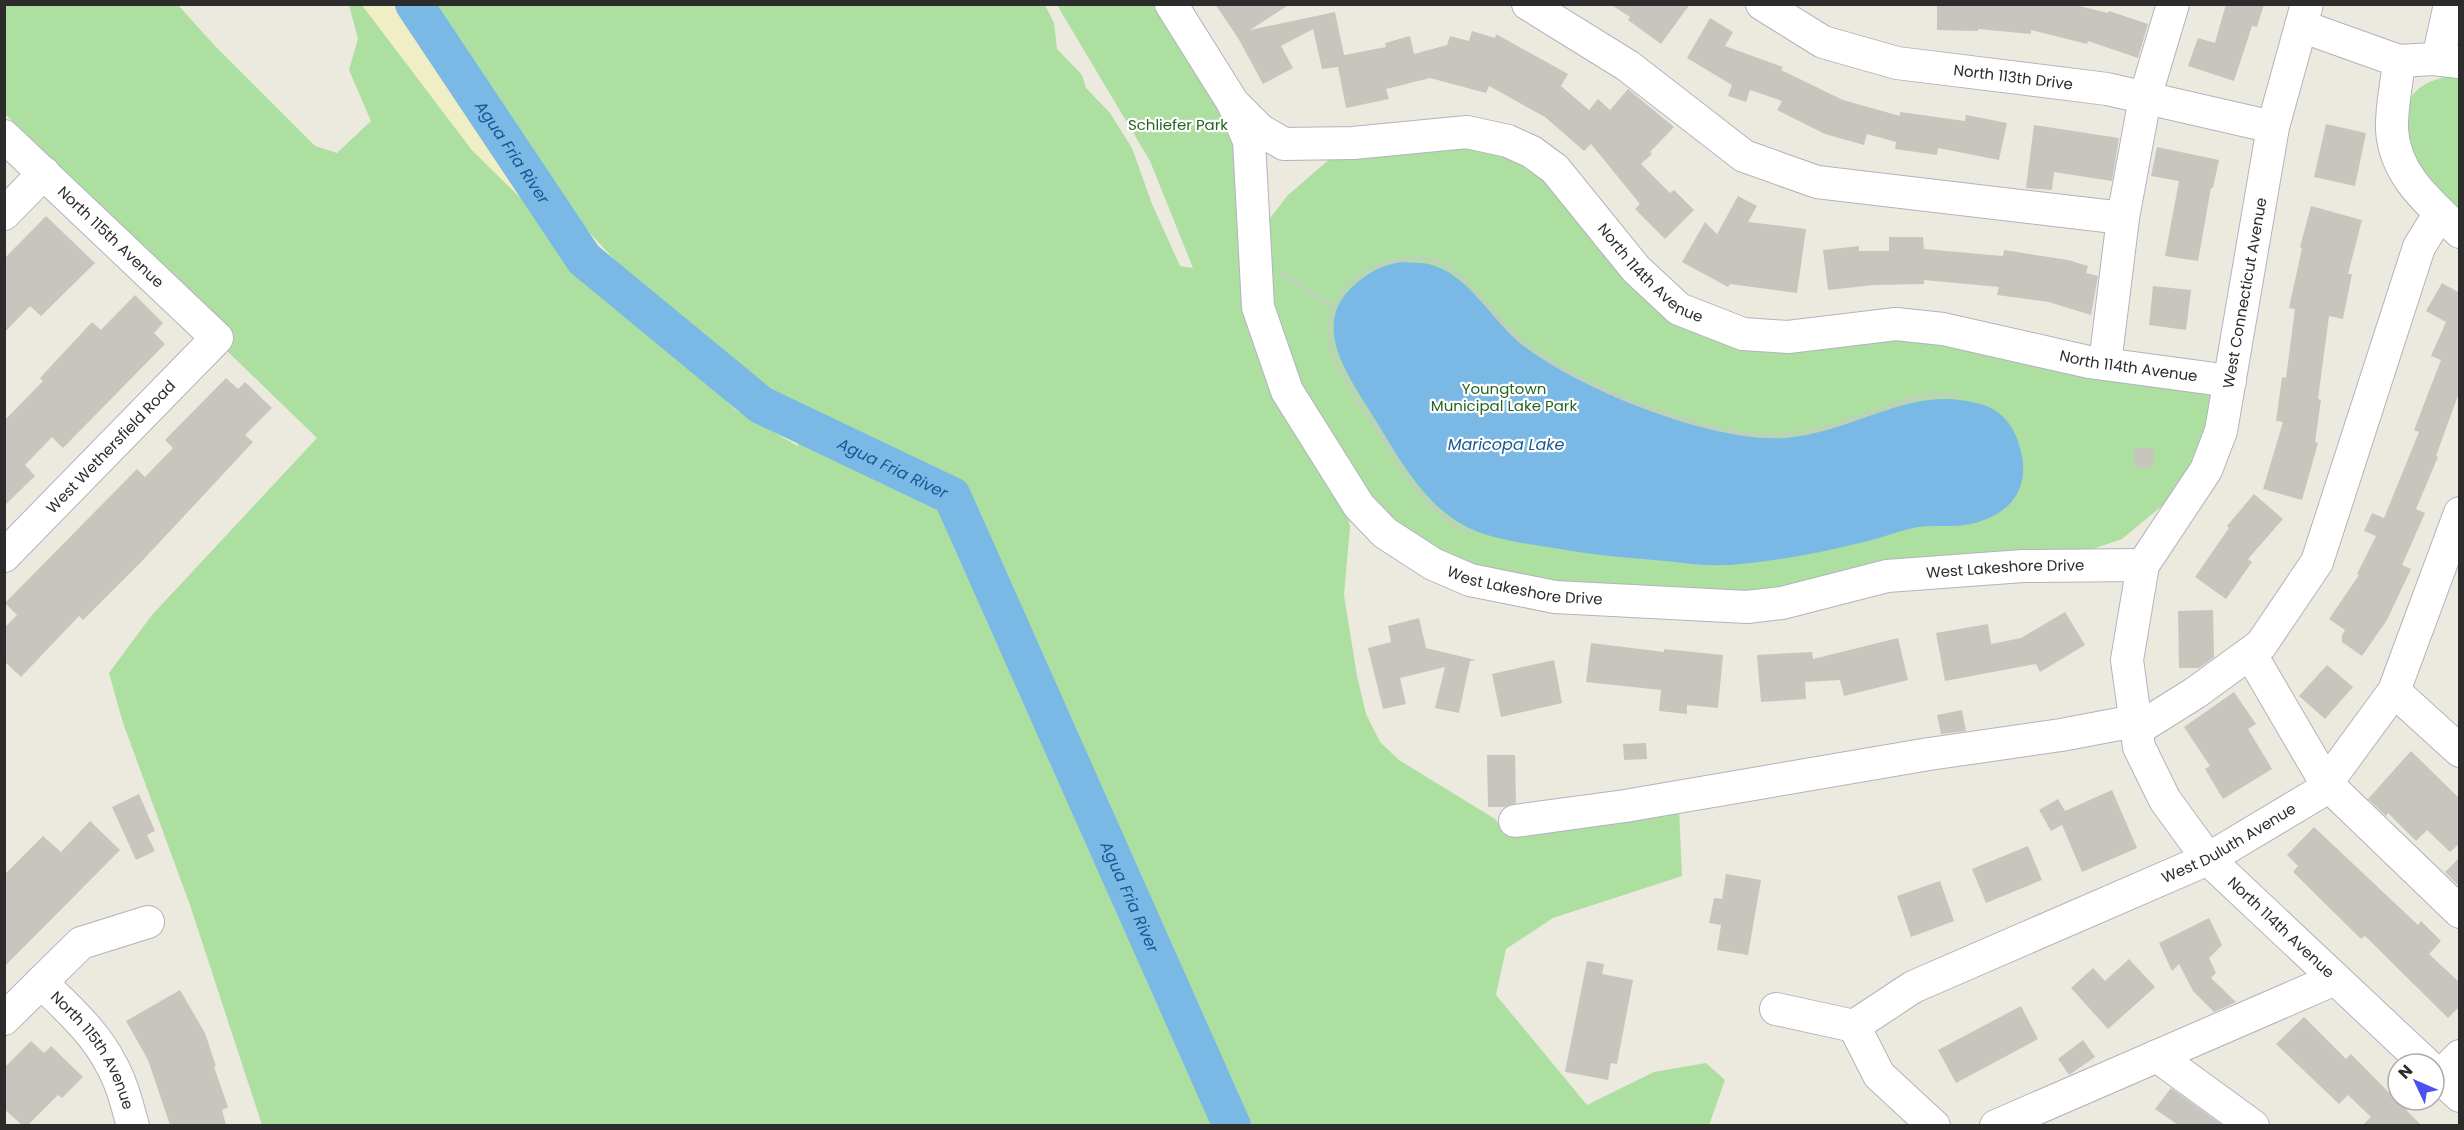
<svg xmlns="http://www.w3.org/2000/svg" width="2464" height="1130" font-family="Poppins,sans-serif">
	<rect width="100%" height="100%" fill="#ece9df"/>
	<path fill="#acdfa0" d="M4,5H178L215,46L315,146L337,153L371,121L349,70L358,39L349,5H362L472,150L736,410L798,446L790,413L620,266L477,111L457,59L420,5H1045L1054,23L1057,49L1082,75L1086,88L1110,113L1132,148L1152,204L1180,266L1193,268L1150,161L1057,5H1157L1220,111L1236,151L1253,341L1281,405L1347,511L1350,527L1344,595L1357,676L1366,714L1380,742L1399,760L1495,819L1506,834L1679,809L1682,876L1553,918L1506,949L1496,995L1587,1105L1654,1072L1706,1063L1725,1080L1709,1125H262L190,905L123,723L109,673L152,615L317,438L225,349L226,334L218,317L5,114Z
		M2449,76L2459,77V213C2448,200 2424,179 2416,165C2412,159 2411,149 2409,143C2397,105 2411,84 2449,76Z
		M1424,145L1486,149L1519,161L1543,178L1672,318L1895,335L2207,391L2215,405L2187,476L2163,505L2122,539L2087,551L1779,594H1665L1493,575L1391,527L1304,399L1274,331L1267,228L1271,217L1288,195L1331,158Z"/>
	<path fill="#efeec5" d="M362,5H420L457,59L477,111L620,266L790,413L798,446L736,410L472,150Z"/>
	<path fill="#7ab9e6" d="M1402,262C1413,263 1425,262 1435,266C1469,277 1494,322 1521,344C1578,389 1722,448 1794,437C1827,433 1858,419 1890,409C1921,399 1948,395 1980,404C1997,408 2009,420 2016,436C2034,480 2018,513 1971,524C1952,528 1932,524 1913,528C1896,532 1881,538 1864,542C1824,552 1782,560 1741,564C1716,567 1690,564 1666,561C1632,558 1599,556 1566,550C1537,545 1504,542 1476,531C1428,512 1402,463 1376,421C1353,382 1309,329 1351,288C1367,273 1381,265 1402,262Z"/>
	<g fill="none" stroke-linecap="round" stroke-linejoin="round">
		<path stroke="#7ab9e6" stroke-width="38" id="s1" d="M414,4L584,259L761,405L952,496L1232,1126"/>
	</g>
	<path fill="#c8c5be" d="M1215,4H1290L1250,30L1335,12L1344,55L1386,47L1385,43L1410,36L1414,54L1447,45L1450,36L1469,41L1472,31L1495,38L1496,34L1568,74L1561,86L1589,110L1598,99L1610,110L1628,89L1674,127L1650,152L1652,154L1641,164L1670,193L1674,190L1694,210L1665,239L1635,209L1640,204L1591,144L1584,151L1545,117L1489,86L1486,93L1430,78L1386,89L1389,99L1346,108L1338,67L1322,69L1313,29L1281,46L1293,68L1263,84L1238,38Z
		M1610,4H1690L1661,44L1628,20L1630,17Z
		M1937,4H2071L2108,13L2109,11L2148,24L2138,58L2088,41L2087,44L2031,30V34L1978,29V31L1937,30Z
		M2226,4H2264L2257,27L2252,26L2234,81L2188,66L2198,38L2215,43Z
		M1710,18L1733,32L1725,46L1783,67L1781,70L1843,100L1900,116V112L1965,121L1966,115L2007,123L1999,160L1938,148L1937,155L1895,149L1896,142L1867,134L1864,145L1825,134L1777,110L1782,101L1750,90L1746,102L1728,96L1732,85L1687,58Z
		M2326,124L2366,133L2355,186L2314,177Z
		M2034,125L2119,138L2112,181L2054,172L2052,190L2026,188Z
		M2157,147L2219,160L2213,188H2211L2198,261L2165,256L2179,181L2151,176Z
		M1738,196L1757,206L1748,222L1806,229L1797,293L1730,284L1728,287L1682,262L1705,222L1717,234Z
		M2311,206L2362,220L2348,274H2352L2343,319L2329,316L2318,399L2321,400L2315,442L2318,443L2302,500L2263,489L2283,422L2276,421L2282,377L2286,378L2295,309L2289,308L2302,248L2300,247Z
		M46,216L95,263L41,316L30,306L4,333V259Z
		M1889,237H1923L1924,249L2003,256L2004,250L2068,260L2088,266L2086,273L2098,276L2091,315L2049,302L1997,295L1999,287L1924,280V284L1874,285L1828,290L1823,250L1859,246V251H1889Z
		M2442,283L2458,292L2460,290V390L2436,456L2438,457L2416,509L2425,513L2402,565L2411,569L2387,620L2362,656L2342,642V635L2345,630L2329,619L2359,575L2357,574L2376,536L2364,531L2372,513L2384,518L2419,432L2414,430L2441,360L2431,356L2446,322L2426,311Z
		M2153,286L2191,290L2186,330L2149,325Z
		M135,295L163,323L154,333L165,344L63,448L52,437L25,465L35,476L4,506V421L43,381L40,378L92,322L101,330Z
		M226,378L238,389L245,382L272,408L245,435L253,442L144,559L83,620L79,616L21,677L4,661V628L17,615L5,603L137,469L145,477L173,448L165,440Z
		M2135,448H2153V467H2134Z
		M2254,494L2283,519L2248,559L2252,562L2226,599L2195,577L2229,528L2227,526Z
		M2213,610L2214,657L2199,668H2179L2178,611Z
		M2065,612L2085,645L2040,672L2036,664L1945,681L1936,633L1988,624L1991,644L2021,638Z
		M1419,618L1426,648L1476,660L1470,661L1459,713L1435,708L1445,667L1400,678L1406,704L1383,709L1368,648L1391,642L1388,626Z
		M1898,638L1908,680L1844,696L1840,680L1805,682L1806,699L1761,702L1757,655L1812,652L1813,659Z
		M1591,643L1664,652V649L1723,655L1718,708L1687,705V714L1659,711L1661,690L1586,682Z
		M1554,660L1562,703L1501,717L1492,674Z
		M2327,665L2353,687L2325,719L2299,696Z
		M2234,692L2256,724L2248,729L2272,769L2223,799L2205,769L2210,766L2184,727Z
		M1962,710L1966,731L1941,734L1937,715Z
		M1646,743L1647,759L1624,760L1623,744Z
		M2411,751L2460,799V843L2450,852L2427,830L2416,841L2388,813L2386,816L2368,799Z
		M1487,755H1515L1516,803L1504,807H1488Z
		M2112,790L2137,848L2082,872L2062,825L2051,831L2039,810L2058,799L2065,811Z
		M139,794L155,831L147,835L155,851L136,860L112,807Z
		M90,821L120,850L4,967V875L43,836L61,852Z
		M2314,827L2418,925L2421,921L2441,941L2429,954L2460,983V1006L2448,1018L2365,936L2361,939L2293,872L2298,866L2287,855Z
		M2028,846L2042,880L1986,903L1972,869Z
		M2460,857V887L2445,872Z
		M1726,874L1761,880L1748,955L1717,950L1721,925L1709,923L1714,898L1722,899Z
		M1940,881L1954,921L1911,937L1897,896Z
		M2209,918L2222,945L2209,958L2216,973L2211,978L2236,1002L2214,1012L2193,991L2179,964L2172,971L2159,943Z
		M2129,959L2155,987L2108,1029L2071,988L2093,968L2105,981Z
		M1587,961L1604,964L1602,974L1633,980L1617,1064L1611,1063L1608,1080L1565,1072Z
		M180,990L205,1033L216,1066L214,1067L228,1107L222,1110L226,1125H170L148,1060L126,1021Z
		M2021,1006L2038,1039L1956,1083L1938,1050Z
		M2304,1017L2346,1059L2351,1054L2421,1125H2363L2371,1117L2348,1095L2339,1104L2276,1044Z
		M2083,1040L2095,1057L2069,1075L2058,1059Z
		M31,1041L44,1053L51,1046L83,1077L62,1098L58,1095L28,1125H22L4,1109V1068Z
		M2171,1088L2222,1125H2178L2155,1109Z"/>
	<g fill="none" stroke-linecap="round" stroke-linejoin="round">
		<g stroke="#b2b3be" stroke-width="34">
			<g id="minor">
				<path id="s2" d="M1171,4L1233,103L1260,130L1284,144L1353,143L1467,132L1508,141L1532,152L1555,169L1636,269L1679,309L1743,334L1788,337L1896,324L1943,329L2089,362L2230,381"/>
				<path d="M1528,4L1628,66L1744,156L1817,182L2123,218L2105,364"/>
				<path id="s3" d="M1762,4L1823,42L1897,63L2107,89L2273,127"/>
				<path id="s4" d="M2307,4L2273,127L2221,431L2206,470L2143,565L2127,660L2139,747L2165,800L2208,859L2426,1064"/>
				<path d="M2301,26L2399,61L2433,59L2460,62"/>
				<path d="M2438,59L2450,4"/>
				<path d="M2399,61C2397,83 2391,108 2392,130C2395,176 2430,203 2460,232"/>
				<path id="s5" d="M1233,103L1249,141L1258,307L1287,391L1359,506L1385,533L1433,564L1470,580L1555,597L1747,607L1782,603L1887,576L2023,566L2143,565"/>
				<path id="s6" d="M4,136L217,338L4,556"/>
				<path d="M4,214L44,173"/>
				<path d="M2123,218L2145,98L2173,4"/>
				<path d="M2250,653L2326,783L2460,912"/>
				<path d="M2394,691L2460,751"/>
				<path d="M2136,730L2195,693L2261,645L2317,562L2419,247L2440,213"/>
				<path d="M1515,821L1625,806L1929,754L2061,735L2135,721"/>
				<path id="s7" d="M41,982C66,1007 95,1032 111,1064C122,1083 127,1105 133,1126"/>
				<path d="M1776,1009L1854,1026L1879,1075L1934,1126"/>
				<path d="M4,1019L81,943L148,922"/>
				<path id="s8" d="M1854,1026L1913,987L2208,859L2320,792L2394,691L2460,513"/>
				<path d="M2157,1056L2253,1126"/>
				<path d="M2434,1072L2460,1096"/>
				<path d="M2439,1077L2460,1056"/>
				<path d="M1996,1126L2335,979"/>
			</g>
		</g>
		<path stroke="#c8c8c8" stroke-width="4" stroke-dasharray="4.5 3" stroke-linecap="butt" d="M1282,274L1332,307
			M1470,533C1424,511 1406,474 1380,433C1371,419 1360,406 1353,391C1344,376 1333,360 1330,342C1323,292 1367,260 1412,259C1421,259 1429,258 1437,261C1464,270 1493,316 1515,335C1573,384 1661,418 1735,432C1775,440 1813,433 1851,420C1891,406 1917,391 1961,396"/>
		<use href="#minor" stroke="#fff" stroke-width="32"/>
	</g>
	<g text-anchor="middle" stroke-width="4.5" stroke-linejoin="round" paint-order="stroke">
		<g font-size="15" fill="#2c2c2c" stroke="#fff">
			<text dy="5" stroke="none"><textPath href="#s3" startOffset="266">North 113th Drive</textPath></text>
			<text dy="5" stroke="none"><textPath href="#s6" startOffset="147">North 115th Avenue</textPath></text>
			<text dy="5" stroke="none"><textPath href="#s2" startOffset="606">North 114th Avenue</textPath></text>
			<text transform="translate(2245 293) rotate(-80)" y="5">West Connecticut Avenue</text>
			<text dy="5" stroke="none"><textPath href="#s2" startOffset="1110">North 114th Avenue</textPath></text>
			<text transform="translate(111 447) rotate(-46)" y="5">West Wethersfield Road</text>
			<text dy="5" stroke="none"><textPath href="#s5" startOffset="1108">West Lakeshore Drive</textPath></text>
			<text dy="5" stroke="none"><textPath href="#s5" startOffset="622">West Lakeshore Drive</textPath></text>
			<text dy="5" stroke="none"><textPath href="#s8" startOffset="418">West Duluth Avenue</textPath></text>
			<text dy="5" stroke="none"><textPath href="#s4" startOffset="1008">North 114th Avenue</textPath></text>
			<text dy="5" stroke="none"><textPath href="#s7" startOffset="87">North 115th Avenue</textPath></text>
		</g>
		<g font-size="15" fill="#246520" stroke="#fff">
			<text x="1178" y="130">Schliefer Park</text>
			<text x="1504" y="394">Youngtown<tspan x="1504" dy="17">Municipal Lake Park</tspan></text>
		</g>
		<g font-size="16" font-style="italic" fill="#175794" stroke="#fff">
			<text dy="6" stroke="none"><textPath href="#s1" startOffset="178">Agua Fria River</textPath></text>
			<text x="1506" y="450">Maricopa Lake</text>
			<text dy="6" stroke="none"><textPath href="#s1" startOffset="682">Agua Fria River</textPath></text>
			<text dy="6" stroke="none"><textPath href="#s1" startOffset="1186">Agua Fria River</textPath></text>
		</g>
	</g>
	<rect width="2464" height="1130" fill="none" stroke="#2c2c2c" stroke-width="12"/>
	<g transform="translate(2416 1082) rotate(314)"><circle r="28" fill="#ffffff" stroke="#ababab" stroke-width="1.5"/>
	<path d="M0-4.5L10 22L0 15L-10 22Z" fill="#4c52ed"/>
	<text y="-9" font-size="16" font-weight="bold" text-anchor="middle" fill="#2c2c2c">N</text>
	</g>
</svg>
